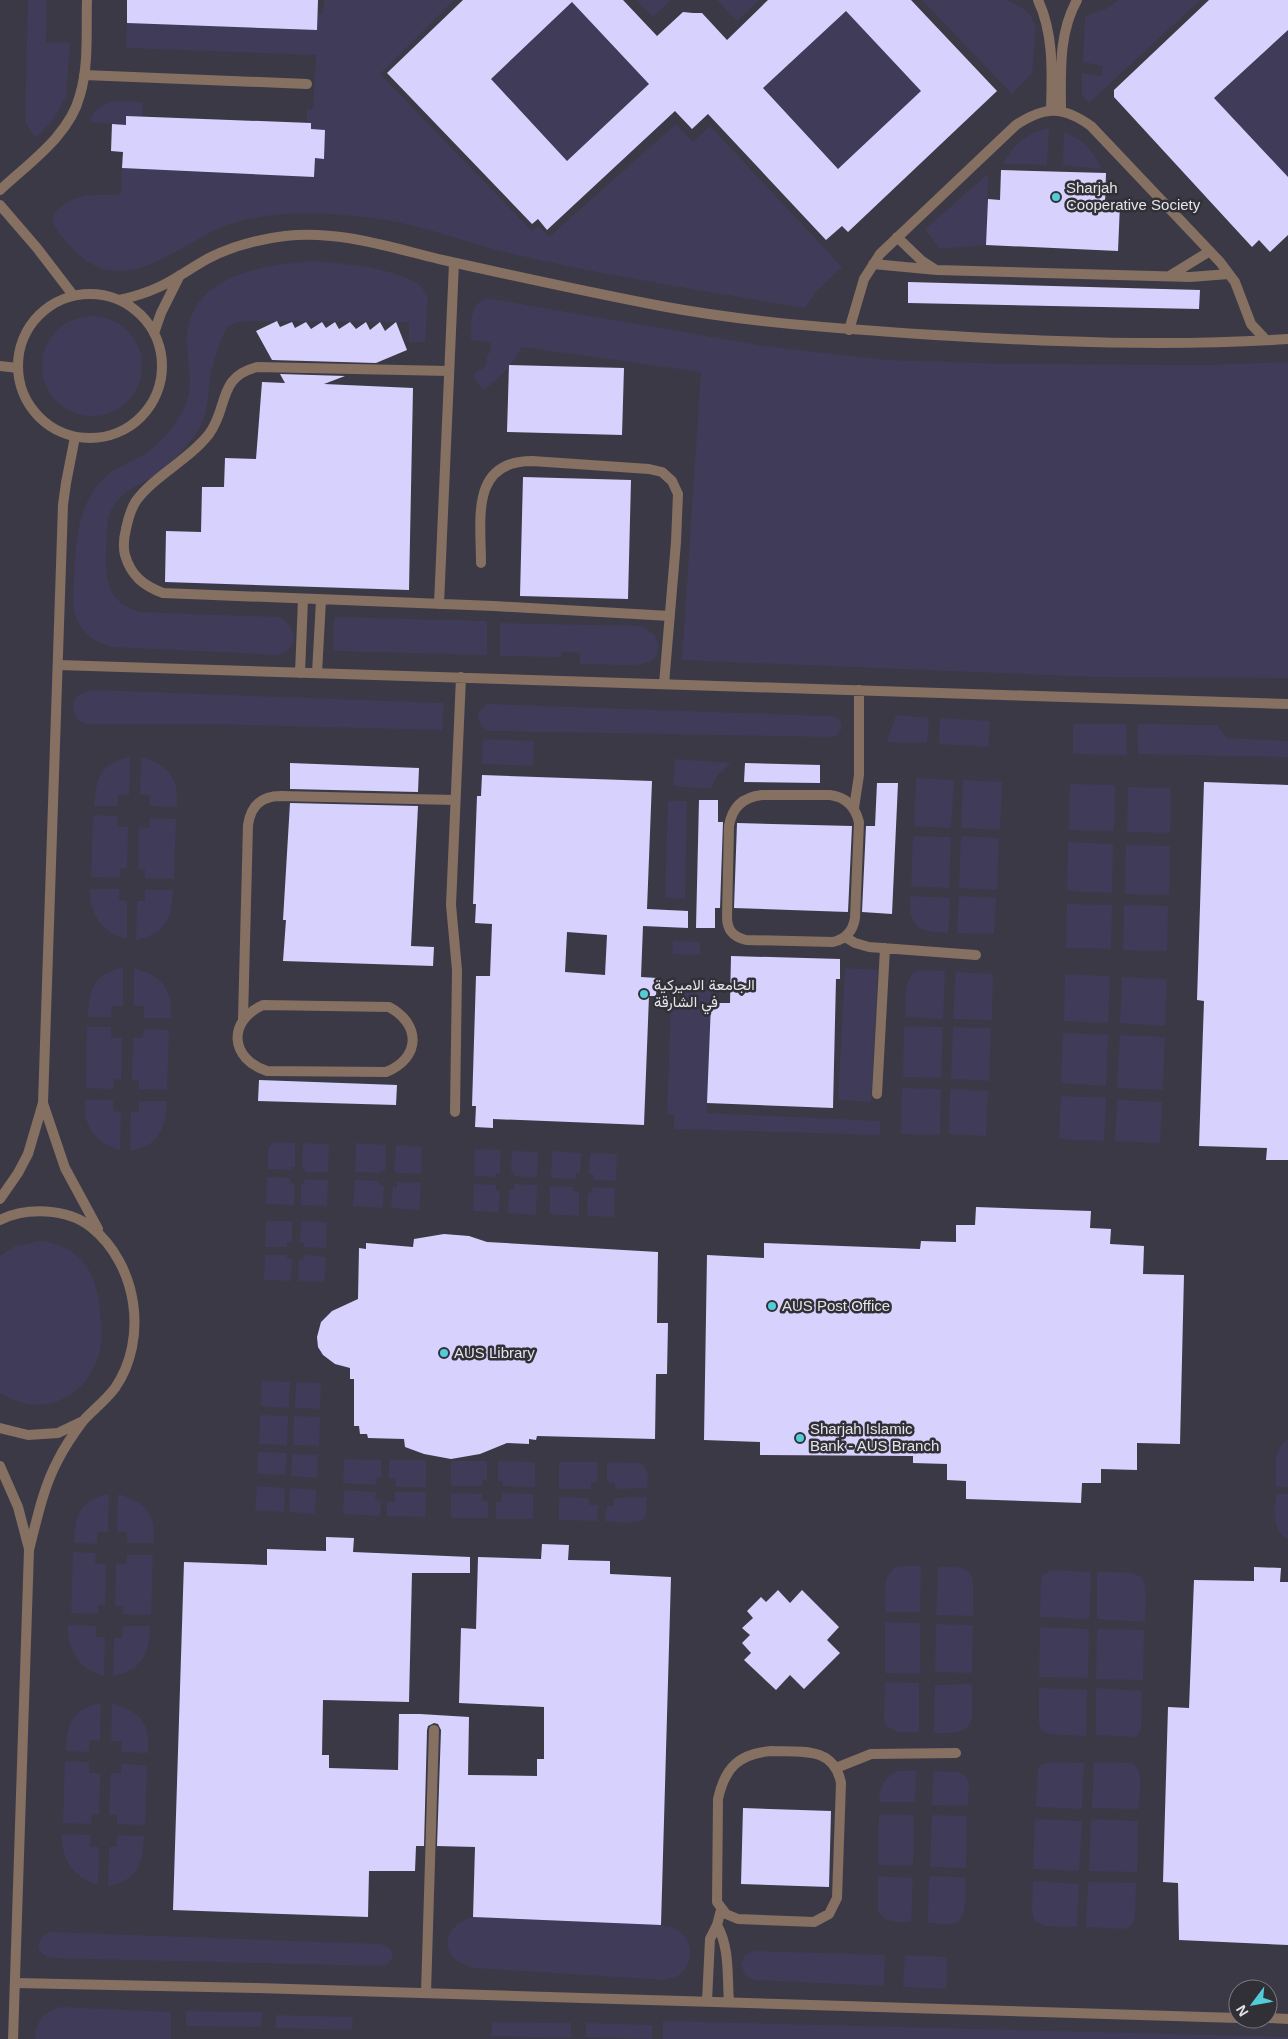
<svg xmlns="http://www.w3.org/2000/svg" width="1288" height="2039" font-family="Arial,Vazirmatn,sans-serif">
	<rect width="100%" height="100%" fill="#313037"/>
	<path fill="#3b3946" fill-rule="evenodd" d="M0,0H1288V2039H0ZM1238,1989H1268V2019H1238Z"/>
	<path fill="#403b59" d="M28,0H47L46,42L70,43L66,97L52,121L35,138L25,122Z
		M324,0H454L380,74L532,231L539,226L549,237L676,124L693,142L710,126L842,267L817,291L805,308C708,291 609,277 513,254C475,245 439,231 401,223C362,215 324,212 285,214C266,215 232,221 215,230C170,252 120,298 74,250C65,240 55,232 52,218C68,191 93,196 121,194L122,168L314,177L315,166H307V158L324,159L325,130L311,129V122H307V109H313L316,55L126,48L127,23L316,30L317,19L309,12L323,13Z
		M575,0L661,72L567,161L491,79Z
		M636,0H671L653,17Z
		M717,0H759L737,21Z
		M836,0L921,91L838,169L752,75L774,78L838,18Z
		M922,0H1008L1025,10L1031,16L1036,28L1032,73L1012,94Z
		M1119,0H1200L1089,103L1082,95V73L1101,76L1103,66L1083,62L1085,16L1106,9Z
		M1288,30V177L1214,98Z
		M114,101L143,102L142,117L126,116V125L90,122C94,109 101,105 114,101Z
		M1049,128L1047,165L1003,164C1013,144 1027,133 1049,128Z
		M1064,132C1083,140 1093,150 1102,169L1063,165Z
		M988,174L986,245L940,249L925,229Z
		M313,261C341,263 395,268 418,284C422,287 425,292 428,296L425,342H409V322L247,321C241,322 234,322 229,326C225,330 222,337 220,343C216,354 212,367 210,379C208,396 208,412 200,427C190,444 174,461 159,472C139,487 114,492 108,520C107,555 95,602 141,612L279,617C297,626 300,647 280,655L112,647C90,641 77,628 73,606C76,559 70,500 114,470C123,465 132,461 141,456C156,447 169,433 178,419C198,388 187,373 187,342C186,275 264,265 313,261Z
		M486,298L764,346L887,360L1012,364L1210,365L1288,362V678L1094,677L682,660L701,372L521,347C514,365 499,378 484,390L474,379L475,373L486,366L487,356L491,350V343L471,340C472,323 468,306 486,298Z
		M42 366a50 50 0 1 1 100 0a50 50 0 1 1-100 0Z
		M334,617L487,621V655L333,651Z
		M500,623L642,626L655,635C667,668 638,665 616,665C604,664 592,664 580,664V653L561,652V657L500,656Z
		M97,690L444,703L442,730L204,724H86C76,721 69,710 75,699C79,692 90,691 97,690Z
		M488,704L829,716L836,717L841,723V730L836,736L829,737L489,731C475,724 475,711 488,704Z
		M896,715L929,718L927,743L887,742Z
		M940,718L990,721L988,747L939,744Z
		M1073,724H1126L1127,755L1073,754Z
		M1137,724L1217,725L1227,738L1288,741V757L1138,754Z
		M483,739L534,741L533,766L482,764Z
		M130,757L129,795L118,794V806H94C96,779 100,763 130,757Z
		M141,757C169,766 179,777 177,807L150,806V795H140Z
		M675,759L730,763H731L716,777L711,789L673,786Z
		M916,778L954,780L951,828L914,826Z
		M963,780L1002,782L1000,830L961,828Z
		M1070,784L1115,785L1114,831L1069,830Z
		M1128,787L1171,788L1170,833L1127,832Z
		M668,801H687L685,899L665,898Z
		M93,815L118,816L117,827H128L127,868H120V878L91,877Z
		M150,818L176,819L174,879L145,878V869H138L139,827L149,828Z
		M913,836L951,837L949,888L911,886Z
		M961,836L999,838L997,890L959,888Z
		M1068,842L1113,844L1112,893L1067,891Z
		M1126,845L1170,846L1169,895L1125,894Z
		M90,889H119V900L127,901V939C101,933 90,914 90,889Z
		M145,890H173C172,918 166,934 136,940L137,901H145Z
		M910,896L950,898L948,933C919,932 908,928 910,896Z
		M959,896L996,898L994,934L957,933Z
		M1067,904L1112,905L1111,949L1066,948Z
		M1124,905L1168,906L1167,951L1123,950Z
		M673,941L700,942V955L672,954Z
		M123,968V1006H112L111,1017H88C89,991 93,973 123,968Z
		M134,968C163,977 172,988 171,1018H144V1006H134Z
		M845,968L878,970L871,1102L838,1100Z
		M918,970L945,971L943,1019L905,1017C906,1001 902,979 918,970Z
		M956,972L993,974L992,1020L953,1019Z
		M1065,974L1110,976L1108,1023L1064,1021Z
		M1122,977L1167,979L1165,1026L1120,1023Z
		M682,990L711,991L707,1113L880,1121V1135L674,1129V1114H667L671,1002H682Z
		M904,1026L943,1027L941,1078L903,1077Z
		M87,1027H111V1038H122L121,1080L114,1079L113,1089L86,1088Z
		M953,1027L991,1028L989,1081L951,1079Z
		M144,1029L169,1030L167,1090L139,1089V1080H132L133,1038H143Z
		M1063,1033L1108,1035L1106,1086L1061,1083Z
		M1120,1035L1165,1037L1163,1090L1117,1088Z
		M902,1088L941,1089L940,1135L901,1134Z
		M950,1089L988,1091L986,1136L949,1134Z
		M1061,1096L1106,1098L1104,1141L1059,1139Z
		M85,1100H113V1111L121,1112L120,1150C96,1143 82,1126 85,1100Z
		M1117,1100L1162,1102L1160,1143L1115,1141Z
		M139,1101H167C165,1128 160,1146 130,1151L131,1112H139Z
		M274,1142L295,1143V1167H291V1170L268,1169V1149Z
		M303,1143L329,1144L328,1172H305V1169L302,1168Z
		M356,1143L386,1145L385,1171H380V1173L355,1172Z
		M396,1145L422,1147L421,1174L397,1173L394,1171Z
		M475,1149L501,1150L500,1173H496V1177L474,1176Z
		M512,1151L538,1152L537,1178L514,1176V1172H511Z
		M552,1151L581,1153L580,1173H576V1179L551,1178Z
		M590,1153L617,1154L616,1181L593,1180L594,1175L589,1174Z
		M267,1177L290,1178V1183L295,1184L294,1205L266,1204Z
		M304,1179L328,1180L327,1206L301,1205V1184H304Z
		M355,1180L379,1181V1186H384L383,1208L353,1206Z
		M397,1182L421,1183L419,1210L391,1208L393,1186L397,1187Z
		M474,1184L496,1185V1191H500L499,1212L473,1211Z
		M514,1184L537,1185L536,1215L508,1213L509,1190H514Z
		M550,1186L573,1187V1191L579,1192V1216L550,1214Z
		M592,1187L615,1188L614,1217L587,1216L588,1193L592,1192Z
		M266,1221H292V1243L287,1242V1247H265Z
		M301,1221L327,1222L326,1248L304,1247V1243H300Z
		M40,1241C81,1246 97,1272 100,1312C101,1325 103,1337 100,1350C89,1398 42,1420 0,1393V1256L15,1246Z
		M265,1255H287V1259H292L291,1281L264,1280Z
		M304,1255L326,1257L324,1282L298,1281L299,1259L303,1260Z
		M262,1381L290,1382L289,1408L261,1406Z
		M296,1382L321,1383L320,1409L295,1408Z
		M260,1415L288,1416L287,1445L259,1444Z
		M294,1416L320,1417L319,1446L293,1445Z
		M1288,1439V1487H1276C1276,1472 1272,1448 1288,1439Z
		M258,1452L287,1453L285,1475L257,1474Z
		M292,1454L318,1455L317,1478L291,1476Z
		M344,1459L381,1460V1477H377L376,1485L343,1483Z
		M389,1460H426V1487H396V1478H389Z
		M451,1461H487V1480H482V1486H451Z
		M498,1461L535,1462V1487L503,1486V1481H498Z
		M559,1462H598L597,1482L591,1483V1489H559Z
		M607,1462L637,1463L644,1465L648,1473L647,1488L615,1489V1483L607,1482Z
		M257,1486L285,1488L284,1512L255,1510Z
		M290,1488L316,1490L315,1514L289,1512Z
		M344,1490L376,1492L375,1500L381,1501L380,1516L343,1514Z
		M395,1492H426L425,1517L387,1516V1502H395Z
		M451,1493L482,1494V1501H488V1518H451Z
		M502,1493L533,1494V1519H496V1502H502Z
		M109,1494L108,1532H97V1544L74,1543C75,1517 79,1499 109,1494Z
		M118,1494C147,1503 155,1513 154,1543H127V1532H117Z
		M1276,1494H1288V1539C1271,1529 1275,1511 1276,1494Z
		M559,1497L589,1498V1505H598L597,1521L559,1520Z
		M647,1497C646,1503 648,1513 645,1518C640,1525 613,1522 605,1521L607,1506H614V1498Z
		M73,1552L96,1553L95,1564H106L105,1605H98V1614L71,1613Z
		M127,1555H153L151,1615L122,1614L123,1606H115L116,1564H127Z
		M898,1566H921L920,1612H885C885,1596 881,1575 898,1566Z
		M938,1567C951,1567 968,1564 973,1579V1616L936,1615Z
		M1054,1570L1091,1572L1089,1619L1040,1617L1041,1577L1049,1571Z
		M1097,1572C1150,1573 1146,1569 1145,1622L1097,1619Z
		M885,1622L920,1623V1674L885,1673Z
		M936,1624L973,1625L972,1673L935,1672Z
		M68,1625L96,1626V1637H105L104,1676C79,1669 67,1651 68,1625Z
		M123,1626H150C149,1654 143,1670 113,1676L114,1638H122Z
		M1040,1627L1089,1629L1088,1678L1039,1677Z
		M1097,1629L1144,1630L1143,1680L1096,1679Z
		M885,1682L919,1683V1732H899L887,1727L884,1721Z
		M972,1684C972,1722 979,1735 934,1733L935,1685Z
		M1039,1688L1087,1690L1086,1736L1049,1734L1041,1730L1039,1722Z
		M1096,1688L1142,1691L1141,1728L1138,1735L1134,1737L1096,1735Z
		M101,1703L100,1741L89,1740V1752L66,1751C67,1724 71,1709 101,1703Z
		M112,1703C141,1712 150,1722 148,1753L121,1752L122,1741H111Z
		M65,1761L89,1762V1773H100L99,1814H92L91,1824L63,1823Z
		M1050,1762L1084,1763L1082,1809L1036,1807L1038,1769L1041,1765Z
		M1094,1762L1132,1763C1145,1770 1139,1796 1139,1809L1092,1808Z
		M121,1764L147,1765L145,1825L117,1824V1815H109L111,1773H121Z
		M898,1771H916L915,1802H879C879,1787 884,1778 898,1771Z
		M933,1771L957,1772L965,1775L969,1783L968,1806L932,1805Z
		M879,1814L914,1815L913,1866L878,1865Z
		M932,1815L967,1816L966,1868L930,1867Z
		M1035,1819L1082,1821L1079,1871L1033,1869Z
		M1091,1819L1138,1821L1137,1872L1089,1871Z
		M62,1834L91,1835L90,1846L99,1847L98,1885C74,1878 61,1860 62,1834Z
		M117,1835L144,1836C143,1864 138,1880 108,1886L109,1847H117Z
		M878,1876L913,1878L911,1922C898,1922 885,1924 878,1911Z
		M929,1876L965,1877C965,1890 969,1922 952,1924C945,1925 935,1923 928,1923Z
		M1033,1881L1079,1884L1077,1927L1044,1926L1035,1921L1032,1911Z
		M1088,1882L1136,1883L1135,1918L1131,1926L1124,1929L1086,1927Z
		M473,1917L661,1925C666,1926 672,1926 676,1929C694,1939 695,1963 679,1975C675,1978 668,1978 664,1980L475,1968C439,1961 438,1927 473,1917Z
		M51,1932L379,1944C397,1945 397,1965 379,1966L51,1958C34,1954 35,1937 51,1932Z
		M754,1951L885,1955L884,1986L755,1980L745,1975L741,1964L745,1955Z
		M905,1955L947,1957L946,1989L903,1987Z
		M61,2007L171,2012V2039H35C36,2021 43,2011 61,2007Z
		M186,2011L262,2012L261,2027L186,2026Z
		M276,2015L353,2017L352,2030L276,2028Z
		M663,2021L1288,2037V2039H663Z
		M492,2022L571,2023V2038L491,2036Z
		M586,2023L652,2025V2039L586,2037Z"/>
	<path fill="#d7d1fe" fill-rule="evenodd" d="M127,0H318L317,30L127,23Z
		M463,0H623L657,36L683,12L693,13H702L727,40L768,0H911L997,91L848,232L842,226L826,240L708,114L692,129L675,111L547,230L538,219L532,224L387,73ZM572,2L649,84L567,161L491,79ZM846,11L921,91L838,169L763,88Z
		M1209,0H1288V30L1214,98L1288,177V235L1270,252L1259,240L1252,247L1114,97V90Z
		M126,116L311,123V129L325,130L324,159L315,158L314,177L122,168L123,152L111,151L112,124L126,125Z
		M1001,170L1106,173L1105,204H1120L1118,251L986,245L988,199L1000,200Z
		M908,282L1200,290L1199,309L908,303Z
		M277,321L280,327L292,322L295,328L306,322L311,329L322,322L326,328L335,322L339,329L350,322L356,329L366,322L370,330L380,322L385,331L396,322L407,350L376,363L272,360L256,331Z
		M509,365L624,368L622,435L507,432Z
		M280,374L345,376L324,384L413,388L409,590L165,582L166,531L201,532L202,487H224L225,458L256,459L262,382L285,383Z
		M523,477L631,480L628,599L520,596Z
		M290,763L419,768L418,792L290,789Z
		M745,763L820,765V783L744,782Z
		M482,775L652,781L647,909L688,911V928L643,926L641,977L657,978L656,996H649L644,1125L493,1119V1128L475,1127L476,1106H472L476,976H490L492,924L475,923L476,904H473L477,796H481ZM567,932L607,935L605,975L565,972Z
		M1204,782L1288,785V1160H1266L1267,1148L1199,1146L1204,1001L1197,1000Z
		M877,783H898L892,914L862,912L866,826H875Z
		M699,800H718V822H723L720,908H715V928H696Z
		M290,803L418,806L411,946L434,947L433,966L283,961L286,920H283Z
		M737,823L852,826L848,912L734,908Z
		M731,956L840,959V979H836L833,1108L707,1103L711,1003H730Z
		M259,1080L397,1085L396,1105L258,1101Z
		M976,1207L1091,1211L1090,1228L1111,1229L1110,1244L1144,1246L1143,1274L1184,1275L1180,1444L1137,1443V1470L1101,1469V1483H1082L1081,1503L966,1499V1481L947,1480V1464L913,1463V1456L760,1455V1442L704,1440L707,1255L764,1258V1243L920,1249L921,1241L956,1242V1225H975Z
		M444,1234L469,1236L487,1242L658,1252L657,1323H668L667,1374H656L655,1439L537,1436L536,1440L529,1439V1444L507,1443L480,1454L451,1459L424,1454L405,1447L404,1439L368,1438L367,1434H360L359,1426H354V1379H350V1368L335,1364L323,1355L318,1347L317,1337L321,1322L332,1311L358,1299L359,1248L366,1249V1243L413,1247L414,1239Z
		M326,1537L354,1538L353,1552L470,1557V1573H412L409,1702L323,1700L322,1755H329V1768L398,1770L399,1714H420L469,1717L468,1775L537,1776V1759H544V1707L459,1703L461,1628L476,1629L478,1557L541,1559L542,1544L569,1545L568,1560L610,1561V1574L671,1577L661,1925L473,1917L475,1847L437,1846L441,1730L438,1724L434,1723L428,1726L427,1730L424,1846H416L415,1871H369L368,1917L173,1910L184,1562L267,1565V1549L326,1551Z
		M1254,1567L1281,1568L1280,1582H1288V1945L1179,1940L1178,1883L1163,1882L1168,1707L1189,1708L1194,1580L1254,1581Z
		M778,1590L790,1603L802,1590L839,1627L827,1640L840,1653L804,1689L790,1675L776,1690L744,1660L751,1653L742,1643L750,1635L742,1628L753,1618L747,1611L761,1597L766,1602Z
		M743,1808L831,1811L829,1887L741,1884Z"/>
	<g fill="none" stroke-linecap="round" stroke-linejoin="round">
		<path stroke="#857062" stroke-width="10" d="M449,371L257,367C217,377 229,407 209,434C190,459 154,476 136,501C131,509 128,519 126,529C124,537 123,547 125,555C131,576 144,586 163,593L494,606L670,616
			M481,563C481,519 470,461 532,461L649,469L662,472L672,481L678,494L676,542L664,684
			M439,604L454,263
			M58,665L1288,704
			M300,673L303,599
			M317,673L321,600
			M762,795H830C846,797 855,806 859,822L855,918C853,931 846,939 833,942L746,940C733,937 727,930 727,917L729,826C732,807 743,797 762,795Z
			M854,808L859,775V690
			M845,937L855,943L869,947L976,955
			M263,1005L389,1007C421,1024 421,1058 386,1072L267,1071C230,1059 227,1021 263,1005Z
			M243,1019L248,825C251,805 262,796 281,796L455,800
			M877,1094L885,948
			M455,1112L457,970L451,905L461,677
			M771,1751C801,1752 834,1746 841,1783L837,1898L829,1914L814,1922L738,1919L726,1914L717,1902L718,1799C725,1767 739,1754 771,1751Z
			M836,1768L871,1754L956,1753
			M717,1925C730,1948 727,1976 729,2002
			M15,1983L257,1988L1238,2018
			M426,1993L434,1730
			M707,2001L710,1939L717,1925L721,1910
			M1268,2018L1288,2019"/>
		<path stroke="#857062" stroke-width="10" d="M1038,0C1054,34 1052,73 1051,110
			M84,75L307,84
			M1061,111C1061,73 1058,34 1077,0
			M0,190C29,163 70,135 80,95C89,65 86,31 87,0
			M0,205L37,248L73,295
			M897,237L922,261L936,270
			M873,264L937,270L1190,277L1229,274
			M1171,275L1210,251
			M849,330L864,279L880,254L1016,125C1045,106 1063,106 1091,126L1220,262L1235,282L1251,324L1266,340
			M0,366L18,368"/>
		<path stroke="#857062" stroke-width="10" d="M18 366a72 72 0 1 1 144 0a72 72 0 1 1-144 0Z
			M119,300C133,297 146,293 159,287C177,279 193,266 211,257C233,246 260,239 285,236C343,229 400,251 456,263C524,278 592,293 661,306C751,323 843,329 935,335C1052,342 1171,347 1288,339
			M154,333L161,313L180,275
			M43,1103L65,1168L98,1229
			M0,1199L18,1173L28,1154L43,1103L63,505L66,483L75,437
			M0,1220C26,1207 67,1208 91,1227C137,1264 149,1338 115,1388C105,1401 93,1410 83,1421C74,1433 65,1446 58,1460C43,1488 37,1519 29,1550L13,2039
			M0,1428L28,1435L58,1433L83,1421
			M0,1466L18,1507L29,1549"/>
	</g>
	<g fill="#52ccd6" stroke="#313037" stroke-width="2">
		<circle cx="1056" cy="197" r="5"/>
		<circle cx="644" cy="994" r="5"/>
		<circle cx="772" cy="1306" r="5"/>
		<circle cx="444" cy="1353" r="5"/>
		<circle cx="800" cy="1438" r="5"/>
	</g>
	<g text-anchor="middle" stroke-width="5" stroke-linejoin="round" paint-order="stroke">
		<g font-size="15" fill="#e5e4e9" stroke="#313037" text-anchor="start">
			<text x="1066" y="193">Sharjah<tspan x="1066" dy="17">Cooperative Society</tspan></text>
			<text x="654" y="990">الجامعة الاميركية<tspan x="654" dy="17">في الشارقة</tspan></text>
			<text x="782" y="1311">AUS Post Office</text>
			<text x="454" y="1358">AUS Library</text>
			<text x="810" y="1434">Sharjah Islamic<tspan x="810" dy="17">Bank - AUS Branch</tspan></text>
		</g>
	</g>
	<g transform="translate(1253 2004) rotate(238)"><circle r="24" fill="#313037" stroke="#79787e"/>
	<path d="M0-4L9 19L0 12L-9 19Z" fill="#52ccd6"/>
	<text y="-8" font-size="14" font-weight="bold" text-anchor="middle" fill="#e5e4e9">N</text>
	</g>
</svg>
